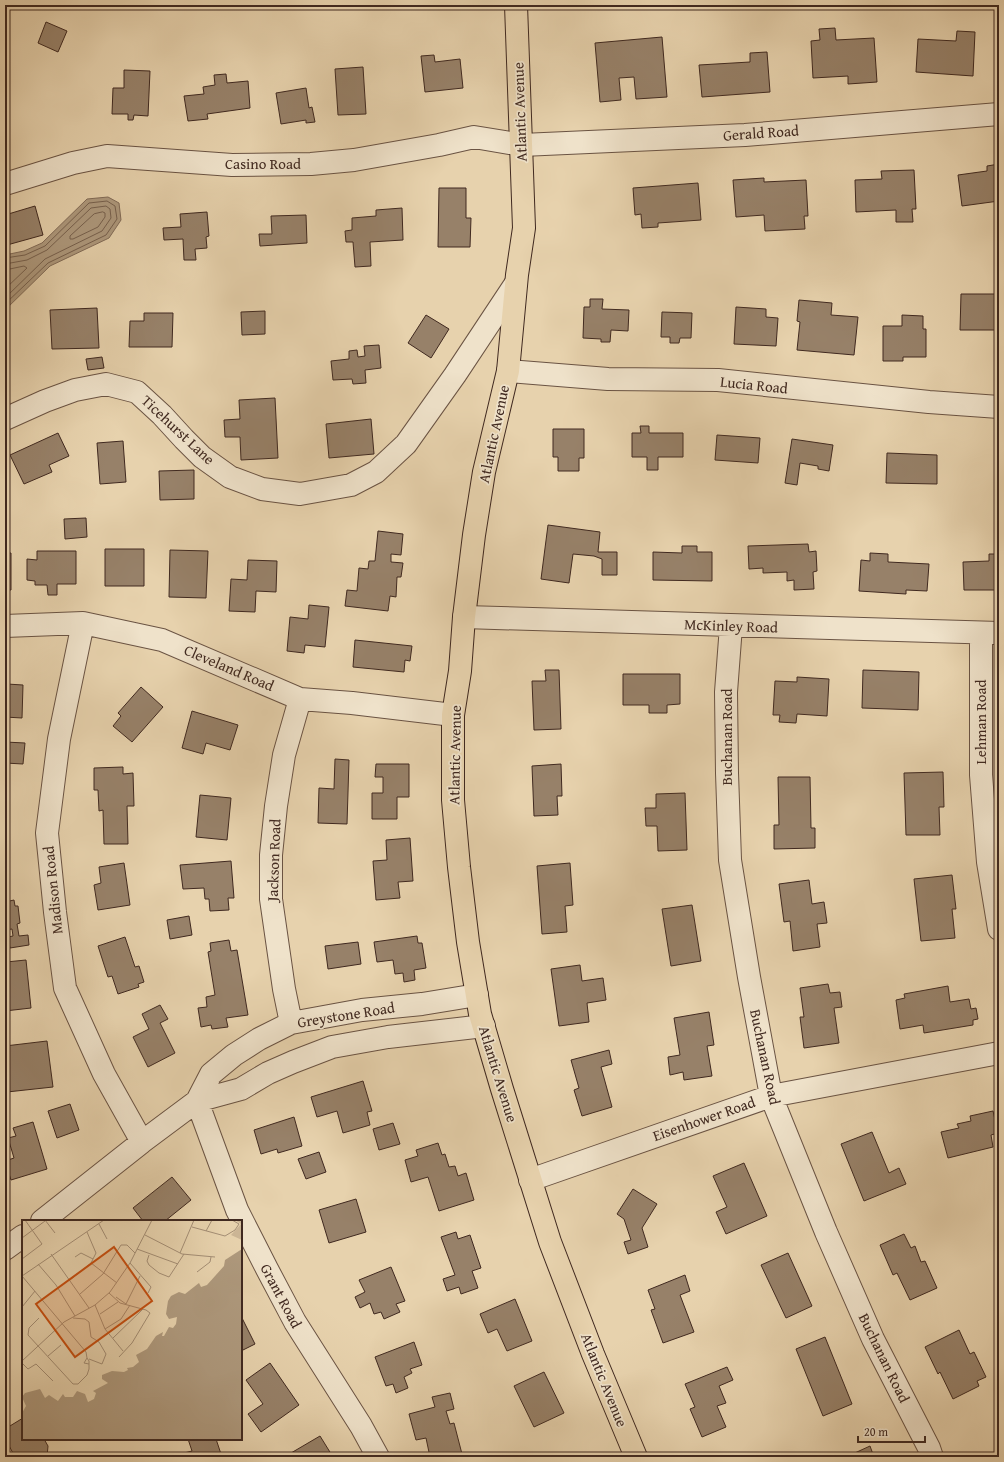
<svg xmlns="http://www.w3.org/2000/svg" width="1004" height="1462" font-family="'Gentium Book Plus',serif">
	<rect width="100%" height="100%" fill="#e7d2ad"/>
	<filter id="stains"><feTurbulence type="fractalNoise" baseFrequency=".005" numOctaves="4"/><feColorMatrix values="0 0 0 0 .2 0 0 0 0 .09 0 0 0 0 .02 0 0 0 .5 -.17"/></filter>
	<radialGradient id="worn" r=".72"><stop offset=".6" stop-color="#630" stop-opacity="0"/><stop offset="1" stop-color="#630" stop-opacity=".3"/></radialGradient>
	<path fill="#ae997d" stroke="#826c58" d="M108,197L119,203L121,220L109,238L50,266L5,310V255L24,251L42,243L87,199Z"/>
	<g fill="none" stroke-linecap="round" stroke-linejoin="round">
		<path stroke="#77614e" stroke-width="1" d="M103,212L105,213V217L98,227L73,239H70V236L94,214Z
			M5,258L25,255L45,246L89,203L107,201L115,206L117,219L106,235L48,263L5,304
			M5,264L27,260L47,250L91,208L106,206L110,209L111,218L102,231L45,259L5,298
			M5,270L24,266L27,268L5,289"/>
	</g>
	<path fill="#978169" stroke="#402920" d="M46,22L67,31L58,52L38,43Z
		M835,28L836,40L874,38L877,82L848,84V76L813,78L811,41L820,40L819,29Z
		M957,31L975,32L973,76L916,72L918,39L956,41Z
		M662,37L667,97L636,99L634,77L619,78L621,100L600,102L595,43Z
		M767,52L770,92L702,97L699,65L750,62V53Z
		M434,55L435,62L460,59L463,88L425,92L421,56Z
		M363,67L366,114L338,115L335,69Z
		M124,70L150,71L148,116L134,115L133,120H128V114H112L113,88H124Z
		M226,74L227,83L248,81L250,108L207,114L208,119L188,121L184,96L204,94L203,87L215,85L214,75Z
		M306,88L309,108L312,107L315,122L306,123V120L281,124L276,93Z
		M999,164V201L962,206L958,175L987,171V166Z
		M914,170L916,209H912L913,222H896V210L856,212L855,180L882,179L881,171Z
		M764,178V182L806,180L808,216H804L805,229L765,231L764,215L736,217L733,180Z
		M698,183L701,220L658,223V227L642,228L641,214L635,215L633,188Z
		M439,188H466V218H471L470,247H438Z
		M35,206L43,235L7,245L5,238V215Z
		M402,208L403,240L370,242L371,266L355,267L353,242H346L345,231L352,230V218L376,216V210Z
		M207,212L209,236L206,237L207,248L195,249L196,260H184L183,239L164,240L163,228L181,227L180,214Z
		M306,215L307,243L260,246L259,234H272L271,216Z
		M961,294H999V330H960Z
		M590,299H603L602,309L629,310L628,331L611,330L610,342H601V339L583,338L584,307H590Z
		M799,300L832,303L831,315L858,317L854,355L797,350L800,322L797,321Z
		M736,307L766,309V317L778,318L776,346L734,344Z
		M97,308L99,348L52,349L50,310Z
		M265,311V334L242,335L241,312Z
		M662,312L692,313L691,338H680L679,343H670V337H661Z
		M144,313H173L172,347H129L130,321H144Z
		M426,315L449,329L431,358L408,343Z
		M902,315L923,316V329H926V357H903V361H883V326H902Z
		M379,345L381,368L365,370L366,383L353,384L352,379L333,380L331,361L349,359V351L357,350L358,357L365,356L364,346Z
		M102,357L104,368L88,370L86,359Z
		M275,398L278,458L241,460L240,437H225L224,420L240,419L239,400Z
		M371,419L374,454L329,458L326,424Z
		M640,426H649V433H683V457H658V470H647V457H632V433H641Z
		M553,429H584V458H579V471H558V457H553Z
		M58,433L69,456L49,465L52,472L24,484L10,455Z
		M717,435L760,438L758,463L715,460Z
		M792,439L833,445L829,471L818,469V466L800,463L797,485L785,483Z
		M123,441L126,482L100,484L97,443Z
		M887,453L937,455V484L886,483Z
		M194,470V499L160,500L159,471Z
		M86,518L87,537L65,539L64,519Z
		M548,525L600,532L598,552H617V575H602V559L594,556L573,554L569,583L541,579Z
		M378,531L403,534L401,555L391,554V562L403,563L401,577H397L396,597L390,596L388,611L345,606L347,590L357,591L359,568L368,569L369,561H375Z
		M808,544L809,552L816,551L817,571L813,572L814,589L794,590V580L787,581V572L763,573V568L749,569L748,546Z
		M682,546H697V552H712V581L653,580V552L682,553Z
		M105,549H144V586H105Z
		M170,550L208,551L206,598L169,597Z
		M37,551H76V584H57V595H48L47,585H35V581L27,580V559L37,560Z
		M5,553H11V590H5Z
		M870,553L888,554V562L929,564L927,591L906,590V594L859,591L861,560L870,561Z
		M989,554H999V590H964L963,562L989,561Z
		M248,560L277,561L276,592L256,591L255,612L229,611L231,579L247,580Z
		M309,605L329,607L325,647L305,645L304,653L287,651L290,617L308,619Z
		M355,640L412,646L410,661L405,660L404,672L353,667Z
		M545,670H559L561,729L534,730L532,681H546Z
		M863,670L919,672L918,710L862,708Z
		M5,671H8L7,684L23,685L22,718L5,717Z
		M623,674H680V704L667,705V713H649V705H623Z
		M797,677L829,679L827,716L797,714L796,723L779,722L780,715H773L775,681L797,682Z
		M141,687L163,707L132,742L113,726L121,716L118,713Z
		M192,711L238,725L230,750L206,743L203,754L182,748Z
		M5,742L25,743L23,764L5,763Z
		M335,759L349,760L347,824L318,823L319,788L334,789Z
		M376,764H409V797H397V819H372V793H383V777H375Z
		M561,764L562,796H557L558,815L534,816L532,766Z
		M123,767V774L133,773L134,806H127L128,844H104L103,810L99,811L98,790H94V768Z
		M943,772L944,807H939L940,835H906L904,773Z
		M778,777H810L811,828H815V848L774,849V825H779Z
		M685,793L687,850L658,851L657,826H646L645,808H656V794Z
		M200,795L231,798L227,840L196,837Z
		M410,838L413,881L398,882L400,898L376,900L373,861L387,860L386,840Z
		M231,861L234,898H228L229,910L210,911L209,899H205L204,888L183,889L180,865Z
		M124,863L130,905L98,910L94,885L101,883L99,867Z
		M570,863L573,905L565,906L567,932L542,934L537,866Z
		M952,875L956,909H952L955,938L921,941L914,879Z
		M809,880L812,904L824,902L827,923L817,924L820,947L793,951L790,921L784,922L779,884Z
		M14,900L15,906H18L20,923L17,924L19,936L28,935L29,945L10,948L8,937L13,936L12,929L5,930V902Z
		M692,905L701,961L671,966L662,909Z
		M189,916L192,935L170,939L167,920Z
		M417,936L418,943H422L426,968L414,970L415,980L404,982L403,973L395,974L393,960L377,962L374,942Z
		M125,937L135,967L139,966L144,982L138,984L139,987L118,994L112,976L108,977L98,946Z
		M229,940L231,951L237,950L248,1015L226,1018L228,1027L212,1029L211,1025L201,1027L198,1008L207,1007L206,997L215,995L208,952L211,951L210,943Z
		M358,942L361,964L328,969L325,946Z
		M26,960L31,1008L5,1011V975L7,974L6,962Z
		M580,965L582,981L603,978L606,1000L587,1003L589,1022L559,1026L551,969Z
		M828,984L830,993L840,992L842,1007L834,1008L839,1043L804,1048L800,1017H804L800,988Z
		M948,986L950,1002L969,999L971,1009L976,1008L978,1019L973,1020V1025L924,1033L923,1025L900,1029L896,1000L905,998L904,994Z
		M160,1005L168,1019L160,1023L175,1053L148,1067L133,1037L149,1029L142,1014Z
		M709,1012L714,1045L707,1046L712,1076L684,1080L683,1072L670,1075L668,1057L680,1055L674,1018Z
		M47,1041L53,1087L7,1092L5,1074V1046Z
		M609,1050L612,1064L601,1067L612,1107L582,1116L574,1090L579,1088L571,1060Z
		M363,1081L372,1111L367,1112L370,1125L343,1133L337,1111L317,1117L311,1097Z
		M70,1104L79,1130L57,1138L48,1111Z
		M993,1111L998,1133L991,1135L993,1147L948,1158L941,1132L959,1128L957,1124L971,1121L970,1116Z
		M294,1117L302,1146L278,1153L277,1149L261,1154L254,1130Z
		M33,1122L47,1169L11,1180L5,1161L14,1158L8,1138L16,1136L13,1128Z
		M393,1123L400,1144L379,1150L373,1129Z
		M872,1132L889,1173L899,1168L906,1184L864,1201L841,1144Z
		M438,1143L442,1155L445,1154L449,1167L455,1166L458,1176L466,1173L474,1200L439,1211L428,1177L411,1182L405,1160L418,1156L416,1150Z
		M319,1152L326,1172L306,1179L298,1159Z
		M744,1163L767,1216L726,1234L716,1212L727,1207L713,1176Z
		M172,1177L191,1200L165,1221H143L133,1208Z
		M633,1189L657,1204L642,1228L648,1247L628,1254L624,1242L631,1240L624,1219L617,1214Z
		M356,1199L366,1232L329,1243L319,1210Z
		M456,1232L458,1239L470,1235L481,1268L472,1271L478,1288L461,1294L459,1287L447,1291L443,1279L455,1275L441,1237Z
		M904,1234L911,1248L915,1246L921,1262L925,1261L937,1288L910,1300L897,1273L893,1275L880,1245Z
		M788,1253L812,1306L786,1318L761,1265Z
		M391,1267L405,1301L396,1304L400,1312L384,1319L381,1312L374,1314L370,1303L360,1308L355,1297L365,1292L359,1280Z
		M685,1275L690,1291L680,1295L694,1332L663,1343L651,1310L655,1309L648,1290Z
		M515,1299L532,1341L507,1351L497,1329L488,1333L480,1314Z
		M241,1316L255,1344L241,1351Z
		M959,1330L970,1354L974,1352L986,1377L977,1381L979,1386L953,1399L940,1372L938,1374L925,1347Z
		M825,1337L852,1404L823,1416L796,1349Z
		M414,1342L422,1365L410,1369L412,1373L404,1377L408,1388L396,1393L393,1384L386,1386L375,1357Z
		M270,1363L299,1405L261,1432L248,1414L263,1404L246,1380Z
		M727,1367L733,1380L719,1386L726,1403L717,1406L726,1427L702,1437L690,1409L695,1407L685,1384Z
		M544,1372L564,1413L534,1427L514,1386Z
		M450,1393L454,1409L446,1411L450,1424L454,1423L462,1454L451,1457H430L426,1438L416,1440L409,1414L435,1407L432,1397Z
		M23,1418V1439H44L48,1446L47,1457H15L5,1438V1429Z
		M320,1436L333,1457H294L291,1453Z
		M188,1439H216L222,1457H186L184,1453L192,1451Z
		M870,1446L874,1457H846Z"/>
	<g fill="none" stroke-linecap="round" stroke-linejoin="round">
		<g stroke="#6a5343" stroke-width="24">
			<path id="street" d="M5,184L73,163L107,156L232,165L311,164L354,160L439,145L474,137L522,145L745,135L999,114
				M508,371L608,379L718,380L929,402L999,407
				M5,419L45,401L75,390L106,384L137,392L162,415L184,439L202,457L230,477L262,489L300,494L351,485L376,472L406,444L455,375L516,283
				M464,617L999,633
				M83,623L59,739L47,833L55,912L65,988L104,1074L142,1142
				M5,626L83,623L162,640L300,699L352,703L453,715
				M731,626L726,692L727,773L730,860L749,977L771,1096L826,1232L873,1339L929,1448L932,1457
				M981,633V775L988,862L999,929
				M291,1023L284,989L271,899V855L276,806L284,755L300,699
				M197,1101L237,1210L267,1269L295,1322L361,1426L378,1457
				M197,1101L211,1074L234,1055L259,1039L291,1023L362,1010L422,1004L477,995
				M530,1180L771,1096L999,1053
				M42,1221L142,1142L197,1101L241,1089L268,1073L293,1062L332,1047L388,1037L484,1026
				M5,1249L23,1236"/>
		</g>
		<g stroke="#402920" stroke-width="24">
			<path id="primary" d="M516,5L524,228L517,275L508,371L484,472L474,535L464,617L460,671L453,715V800L459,867L468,942L480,1014L502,1089L550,1242L593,1354L636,1457"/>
		</g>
		<use href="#street" stroke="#efe2ca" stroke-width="22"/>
		<use href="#primary" stroke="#e7d2ad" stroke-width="22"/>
	</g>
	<g text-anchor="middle" stroke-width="3.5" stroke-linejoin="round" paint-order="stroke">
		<g font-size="15" fill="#402920" stroke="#efe2ca">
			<text transform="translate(520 112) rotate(-92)" y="5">Atlantic Avenue</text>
			<text transform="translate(761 133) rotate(-4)" y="5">Gerald Road</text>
			<text x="263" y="169">Casino Road</text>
			<text transform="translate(754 385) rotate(6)" y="5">Lucia Road</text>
			<text transform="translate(178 430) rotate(43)" y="5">Ticehurst Lane</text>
			<text transform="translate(494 434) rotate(-78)" y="5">Atlantic Avenue</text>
			<text transform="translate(731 626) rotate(2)" y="5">McKinley Road</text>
			<text transform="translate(229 668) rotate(23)" y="5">Cleveland Road</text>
			<text transform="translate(981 722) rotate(-90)" y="5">Lehman Road</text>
			<text transform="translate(727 737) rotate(-90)" y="5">Buchanan Road</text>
			<text transform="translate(455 755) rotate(-89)" y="5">Atlantic Avenue</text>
			<text transform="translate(274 860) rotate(-88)" y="5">Jackson Road</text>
			<text transform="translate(53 890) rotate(-96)" y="5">Madison Road</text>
			<text transform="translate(346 1015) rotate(-9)" y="5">Greystone Road</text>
			<text transform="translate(765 1057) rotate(78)" y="5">Buchanan Road</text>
			<text transform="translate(498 1074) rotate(73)" y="5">Atlantic Avenue</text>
			<text transform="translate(704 1119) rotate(-19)" y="5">Eisenhower Road</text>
			<text transform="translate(281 1296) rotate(62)" y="5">Grant Road</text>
			<text transform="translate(884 1358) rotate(64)" y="5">Buchanan Road</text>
			<text transform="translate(604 1380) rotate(68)" y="5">Atlantic Avenue</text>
		</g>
	</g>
	<g transform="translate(22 1220)">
		<rect width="220" height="220" fill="#e7d2ad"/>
		<path d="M213,0H220V20L209,15L219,4Z" fill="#cbb595"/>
		<path d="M220,29V220H0V193L4,186L0,177L3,173L18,169L23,178L27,175L36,181L41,174L43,177H51L55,171L63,174L66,182L72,179L74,173L71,171L86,163L80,159V155L90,151L102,152L106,150L105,148L111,147L117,142L114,135L125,129L134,116L141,112L140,116H142L147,107L151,108L154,104L155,97L147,99L144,94L146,81L149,76L157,72L163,74L177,63L179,67L185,65L202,46L203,40Z" fill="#ae997d"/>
		<path fill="none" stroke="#a48e75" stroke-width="1" d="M23,0L33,13M77,4L85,19M170,7L203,16L213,10L217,4L210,0M184,11L190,0M123,15L160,34L193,37M0,18L23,1M115,29L156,44M158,33L172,0M29,34L67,88M127,35L125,41L127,45L137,53L147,57L162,34M53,37L59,33L71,39M0,39L20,24L3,0M69,43L95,63M108,43L129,67L126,73M16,44L34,65L53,96M175,52L188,42L189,37M48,60L69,43L74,33L65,12M87,73L98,83L124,90L128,93L110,123L97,137M58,74L81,54L99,25H105L113,33M94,77L104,84M104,84L118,56M73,85L83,109L101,131M0,87L13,71M78,94L96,82M17,98L7,108L6,115L51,164H56L65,155L67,149V141L65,138L62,143L67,144M51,98L63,99L67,102L69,117L77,122L84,134L80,144L67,139M83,109L99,99L108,85M91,118L121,89M26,136L39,125M65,138L64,132L0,56L82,0M0,141L42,102L73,85L88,72L108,43L130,0M0,143L6,149L14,144L31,161"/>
		<path fill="#c64f10" fill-opacity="0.15" stroke="#c64f10" stroke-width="2" d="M92,27L130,81L53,137L14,84Z"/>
		<rect width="220" height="220" fill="none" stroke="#402920" stroke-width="2"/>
	</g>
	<rect width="1004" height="1462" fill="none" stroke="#e7d2ad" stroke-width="20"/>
	<rect x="6" y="6" width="992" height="1450" fill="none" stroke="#402920" stroke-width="2"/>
	<rect x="10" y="10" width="984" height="1442" fill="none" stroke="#402920"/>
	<path d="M858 1436v6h67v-6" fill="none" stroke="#402920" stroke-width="2"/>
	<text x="864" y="1436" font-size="12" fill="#402920" stroke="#efe2ca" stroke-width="3" paint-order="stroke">20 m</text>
	<rect width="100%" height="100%" filter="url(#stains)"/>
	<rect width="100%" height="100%" fill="url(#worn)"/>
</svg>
